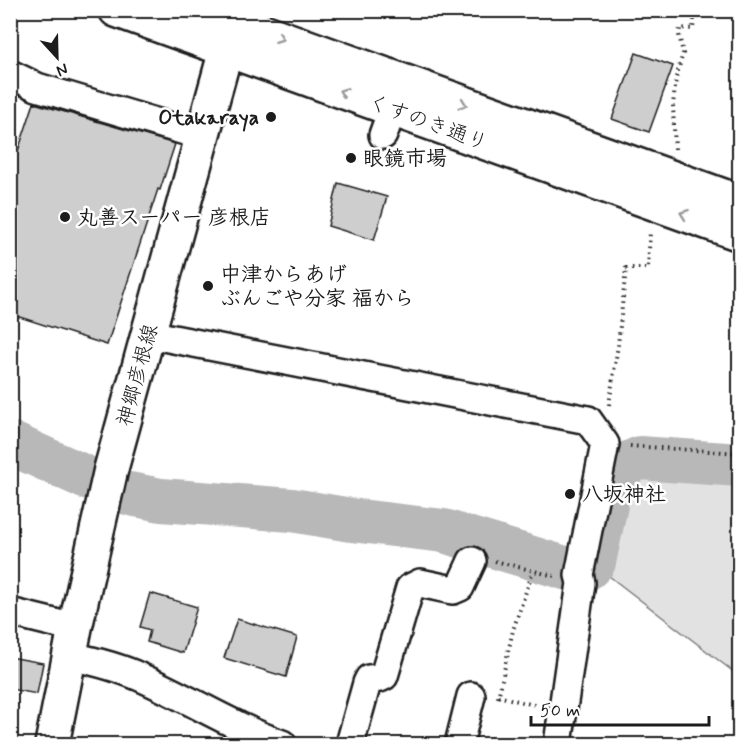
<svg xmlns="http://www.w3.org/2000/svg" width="750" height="755" font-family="Mynerve,'Klee One',sans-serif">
	<rect width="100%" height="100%" fill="#fff"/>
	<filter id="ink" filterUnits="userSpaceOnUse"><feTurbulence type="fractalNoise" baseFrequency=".0167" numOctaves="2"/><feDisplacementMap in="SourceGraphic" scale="12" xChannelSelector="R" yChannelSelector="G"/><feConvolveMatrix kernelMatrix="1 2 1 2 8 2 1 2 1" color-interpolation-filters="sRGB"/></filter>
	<g filter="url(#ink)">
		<path fill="#e2e2e2" stroke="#7f7f7f" stroke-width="1.5" d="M637,466L739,473V676L596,566L607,558L618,480L627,471Z"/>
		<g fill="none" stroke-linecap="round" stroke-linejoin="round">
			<path stroke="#b8b8b8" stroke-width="44" d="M10,443L85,477
				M130,494L161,500L292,510L351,520L444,531L568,569L588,568L594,562L611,481L622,466L640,458L740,465"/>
		</g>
		<path fill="#cecece" stroke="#1c1c1c" stroke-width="1.5" d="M636,53L673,66L649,132L612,119Z
			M34,103L175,144L160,190L158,189L107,345L10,314V175Z
			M338,183L387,197L374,240L328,226Z
			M150,593L197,607L183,653L147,642L150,630L140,627Z
			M237,619L297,637L286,677L224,658Z
			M10,657L43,663L37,694L10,689Z"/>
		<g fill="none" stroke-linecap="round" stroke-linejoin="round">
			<g stroke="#1c1c1c" stroke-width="32">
				<path id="minor" d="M10,74L37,87L202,136
					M383,135L392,110
					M148,334L588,420L605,444L579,575L581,583L558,744
					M10,612L75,628
					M70,656C94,661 118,667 140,677C188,698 233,727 282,744
					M350,744L367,683L369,679L380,678L384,676L410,588L420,583L453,590L460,587L472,561
					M459,744L471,696"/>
			</g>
			<g stroke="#1c1c1c" stroke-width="38">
				<path id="major" d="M116,10L740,234
					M205,10L740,202
					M52,744L75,628L111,469L237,10"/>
			</g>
			<path stroke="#1c1c1c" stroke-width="4" stroke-dasharray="1.5 4.5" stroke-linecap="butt" d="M675,149L673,105L676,78L683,53L679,35L680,28L693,29L695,10
				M609,405L618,345L626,268H648L650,232
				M630,446L740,453
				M495,561L554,576
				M498,696L538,706
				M498,698L513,630L533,571"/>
			<use href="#minor" stroke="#fff" stroke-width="27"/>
			<use href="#major" stroke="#fff" stroke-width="33"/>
		</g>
		<defs><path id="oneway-chevron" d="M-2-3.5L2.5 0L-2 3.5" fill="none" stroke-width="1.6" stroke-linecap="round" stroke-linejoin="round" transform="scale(1.5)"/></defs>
		<g stroke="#999">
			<use href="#oneway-chevron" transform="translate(280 38) rotate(20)"/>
			<use href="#oneway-chevron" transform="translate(343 92) rotate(-160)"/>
			<use href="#oneway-chevron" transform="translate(463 104) rotate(20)"/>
			<use href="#oneway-chevron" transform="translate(684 214) rotate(-160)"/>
		</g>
	</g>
	<g fill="#1c1c1c" stroke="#fff" stroke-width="2">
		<circle cx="271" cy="117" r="6"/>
		<circle cx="351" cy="158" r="6"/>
		<circle cx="65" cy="217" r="6"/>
		<circle cx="208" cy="286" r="6"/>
		<circle cx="570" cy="494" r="6"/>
	</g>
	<g text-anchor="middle" stroke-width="5" stroke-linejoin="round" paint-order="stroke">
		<g font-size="21" font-weight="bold" fill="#1c1c1c" stroke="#fff" text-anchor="start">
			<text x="259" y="124" text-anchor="end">Otakaraya</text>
			<text x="363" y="165">眼鏡市場</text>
			<text x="77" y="224">丸善スーパー 彦根店</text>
			<text x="220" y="281">中津からあげ<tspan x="220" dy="24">ぶんごや分家 福から</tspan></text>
			<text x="582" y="501">八坂神社</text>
		</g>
		<g font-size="21" fill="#1c1c1c" stroke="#fff">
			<text transform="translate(428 122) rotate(20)" y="7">くすのき通り</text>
			<text transform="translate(137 375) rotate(-75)" y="7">神郷彦根線</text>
		</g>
	</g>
	<rect width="750" height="755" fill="none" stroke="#fff" stroke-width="36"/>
	<rect x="18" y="18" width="714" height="719" fill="none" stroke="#1c1c1c" stroke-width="2" filter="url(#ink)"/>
	<g transform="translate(57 57) rotate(158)" stroke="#ffffff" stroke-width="4.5" paint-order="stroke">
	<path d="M0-4.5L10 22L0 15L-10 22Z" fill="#1c1c1c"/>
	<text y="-9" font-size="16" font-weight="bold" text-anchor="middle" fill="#1c1c1c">N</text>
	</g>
	<path d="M531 716v9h178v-9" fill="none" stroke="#1c1c1c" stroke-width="3"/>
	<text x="540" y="716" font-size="18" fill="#1c1c1c" stroke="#ffffff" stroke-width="4.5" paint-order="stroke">50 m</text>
</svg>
